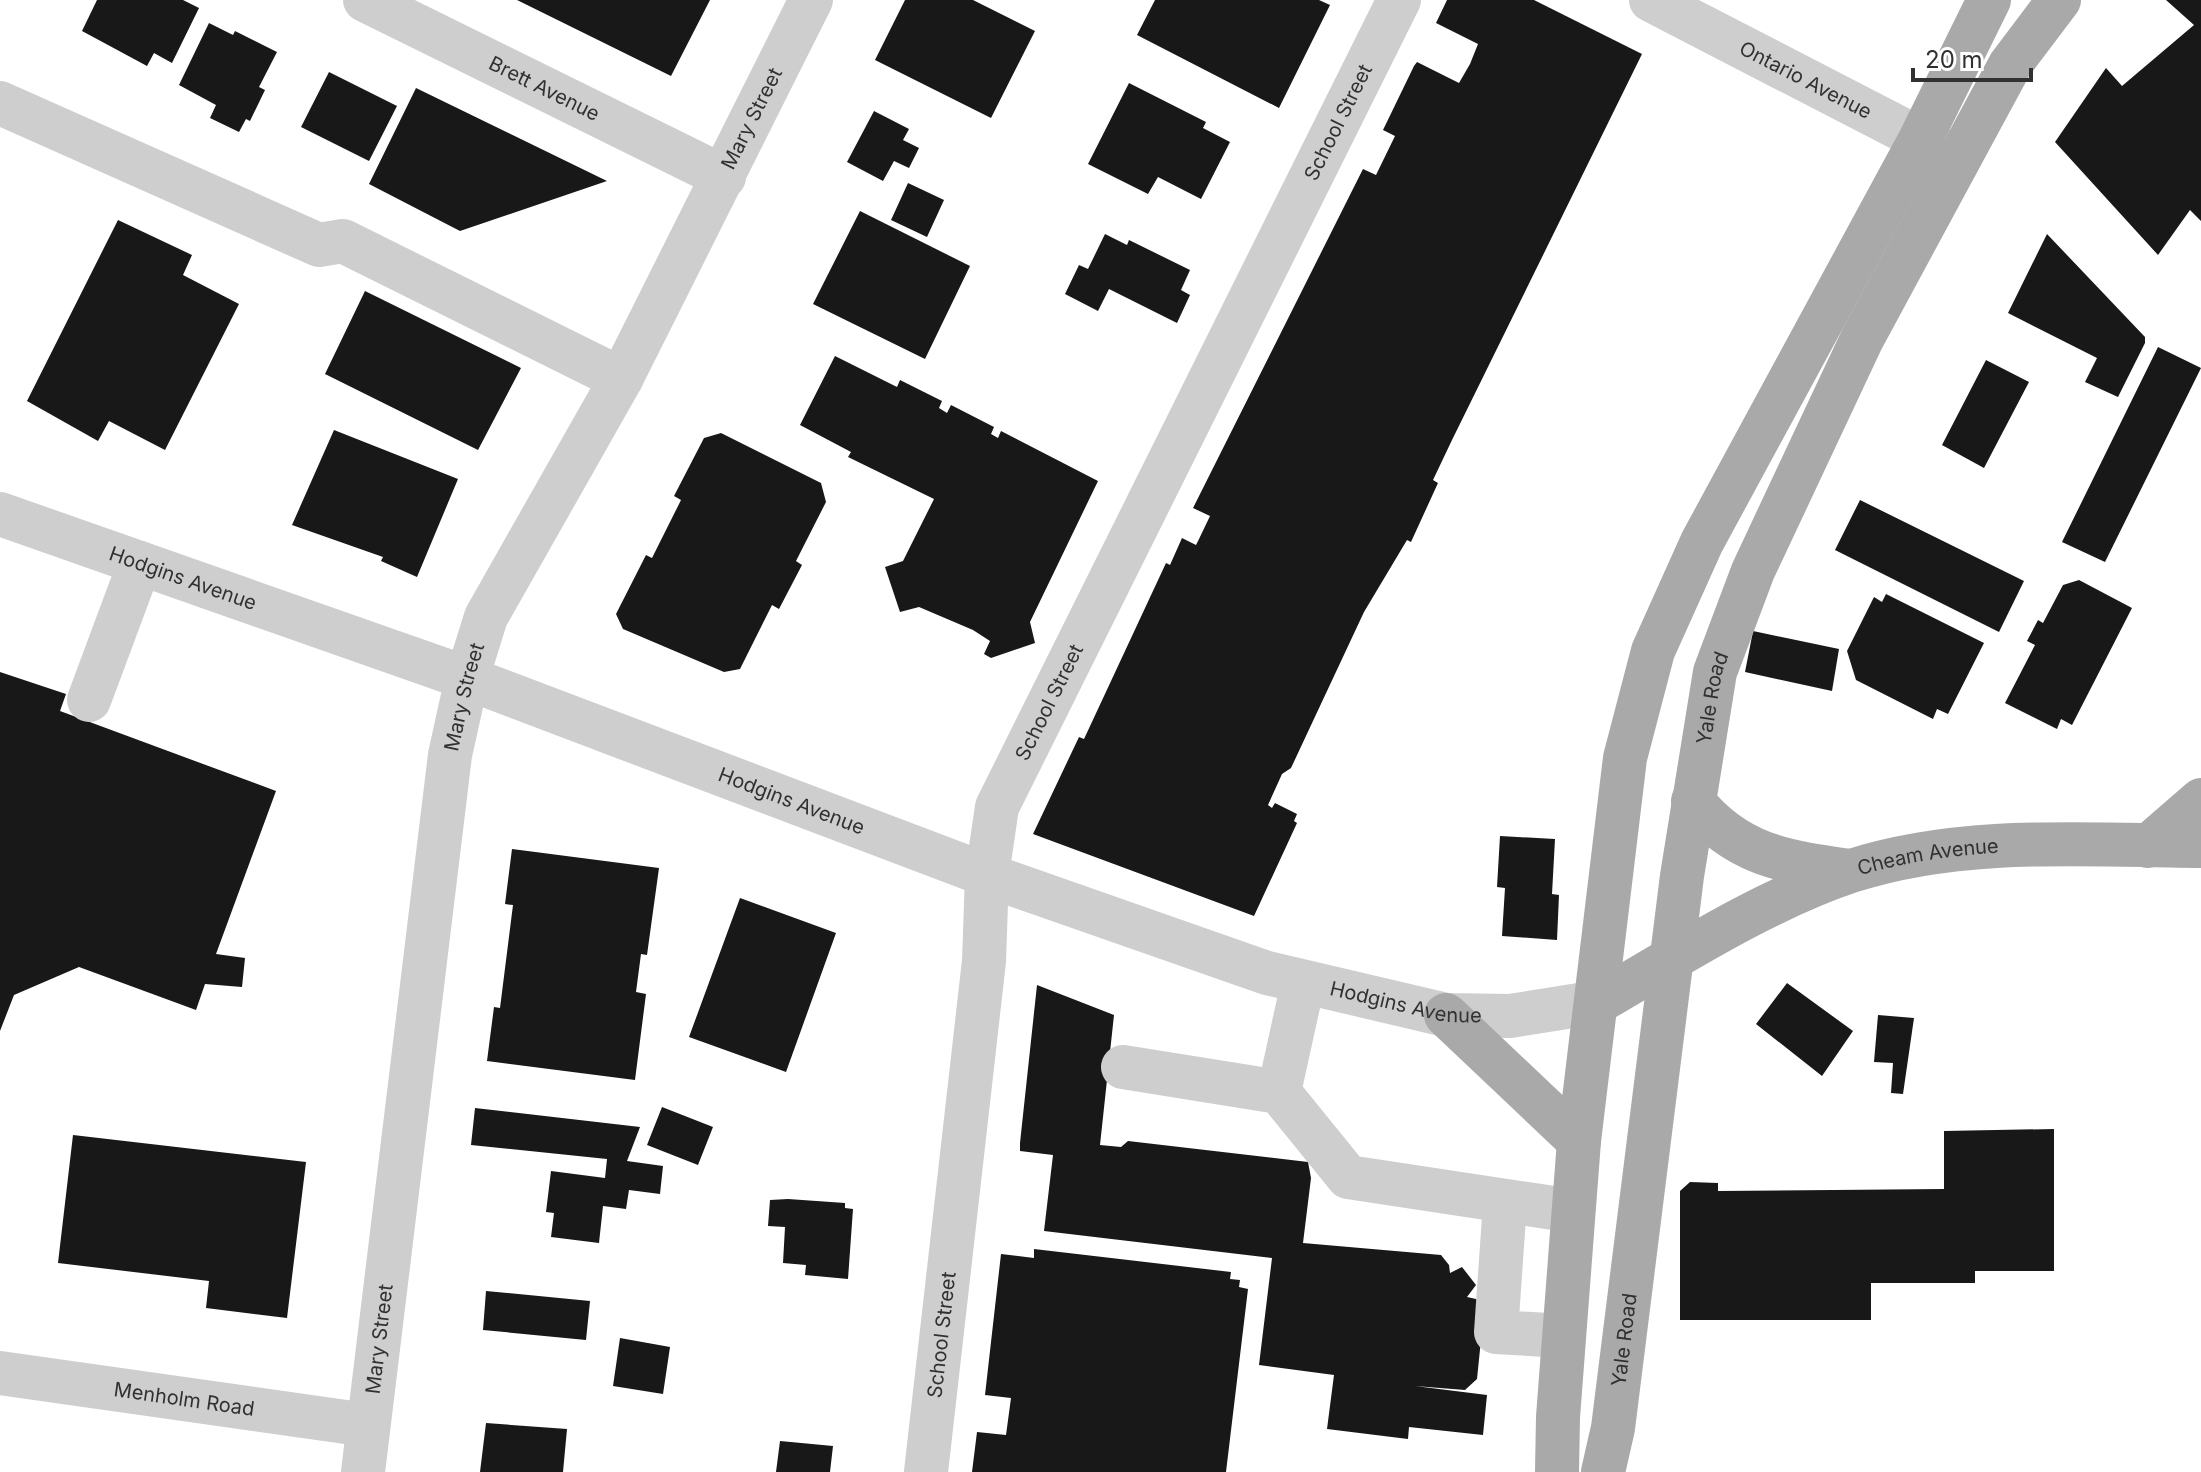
<svg xmlns="http://www.w3.org/2000/svg" width="2201" height="1472" font-family="Inter,sans-serif">
	<rect width="100%" height="100%" fill="#fff"/>
	<path fill="#181818" d="M97,0H183L199,8L172,63L154,53L147,66L82,31Z
		M517,0H710L671,76Z
		M905,0H973L1035,31L991,118L875,60Z
		M1155,0H1319L1330,5L1279,108L1137,35Z
		M1447,0H1534L1642,54L1452,440L1433,480L1438,483L1411,542L1407,540L1364,612L1291,768L1282,774L1268,805L1272,808L1275,803L1297,814L1294,821L1297,823L1254,916L1033,834L1079,737L1084,739L1166,563L1170,565L1182,538L1196,545L1199,539L1210,516L1193,508L1363,169L1376,175L1395,136L1383,130L1414,66L1417,62L1459,83L1470,64L1478,44L1436,23Z
		M2166,0H2201V221L2190,210L2158,255L2055,142L2106,68L2122,86L2194,25Z
		M209,23L233,35L235,31L277,52L259,87L265,90L250,121L246,119L239,132L210,118L216,105L179,85Z
		M329,72L397,106L369,161L301,127Z
		M1129,83L1206,122L1203,128L1230,142L1201,199L1158,177L1148,194L1088,164Z
		M416,88L607,181L460,231L369,184Z
		M874,111L909,129L903,140L919,148L909,168L894,161L883,181L847,162Z
		M908,183L944,200L927,237L891,220Z
		M860,211L970,266L925,359L813,304Z
		M118,220L192,255L183,275L239,304L165,450L109,421L98,441L27,401Z
		M1105,234L1127,245L1129,240L1190,270L1181,290L1190,295L1177,323L1109,289L1098,311L1065,294L1079,265L1088,269Z
		M2047,234L2145,337V343L2118,397L2085,382L2097,358L2008,313Z
		M365,291L521,368L478,450L325,374Z
		M2158,347L2201,368L2105,562L2062,542Z
		M835,356L897,387L900,380L942,401L939,408L947,413L951,405L994,427L991,434L998,438L1001,431L1098,481L1030,622L1035,643L991,658L984,654L990,641L973,630L919,607L900,612L885,567L903,561L934,499L848,457L851,452L800,425Z
		M1986,360L2029,382L1984,468L1942,445Z
		M334,430L458,479L417,577L381,561L383,557L292,525Z
		M721,433L821,483L826,502L796,561L802,565L779,609L772,605L740,669L724,672L623,629L616,614L646,555L652,558L681,500L674,496L704,438Z
		M1860,500L2024,581L1999,632L1835,550Z
		M2079,580L2132,608L2072,725L2061,719L2057,729L2005,703L2035,645L2027,641L2038,620L2043,623L2063,585Z
		M1886,594L1984,643L1948,714L1937,709L1933,719L1856,680L1847,651L1874,597L1882,602Z
		M1753,631L1839,649L1832,691L1745,672Z
		M0,672L66,694L60,711L276,791L216,954L245,958L242,987L205,984L196,1010L79,967L14,995L0,1031Z
		M1500,836L1555,839L1552,894L1559,895L1557,940L1502,936L1505,888L1497,887Z
		M512,849L659,868L647,955L641,954L636,992L646,994L635,1080L487,1061L494,1007L500,1008L513,905L505,904Z
		M740,898L836,933L786,1072L689,1037Z
		M1787,983L1853,1031L1822,1076L1756,1024Z
		M1037,985L1114,1015L1100,1145L1121,1147L1128,1141L1308,1162L1311,1178L1303,1243L1441,1255L1449,1265L1450,1273L1462,1267L1476,1285L1467,1297L1476,1299L1484,1310L1477,1379L1465,1390L1415,1386L1487,1395L1483,1435L1409,1427L1408,1439L1327,1429L1334,1375L1259,1365L1272,1258L1044,1231L1053,1155L1020,1151V1143Z
		M1878,1015L1914,1018L1903,1094L1891,1093L1893,1063L1874,1062Z
		M662,1107L713,1127L698,1165L647,1145Z
		M475,1108L640,1127L627,1161L663,1166L660,1194L629,1190L626,1209L603,1206L599,1243L551,1237L554,1213L546,1212L551,1171L605,1178L607,1159L471,1145Z
		M2054,1129V1271H1975V1283H1871V1320H1680V1191L1690,1182L1718,1183V1191L1944,1189V1131Z
		M73,1135L306,1162L287,1318L206,1308L209,1281L58,1263Z
		M788,1199L845,1203V1208L853,1209L848,1279L805,1275L806,1265L783,1263L785,1227L768,1226L770,1200Z
		M1034,1249L1231,1272L1230,1279L1240,1280L1239,1287L1248,1289L1226,1472H972L977,1432L1006,1435L1011,1398L985,1395L1001,1254L1034,1258Z
		M486,1291L590,1301L586,1340L483,1330Z
		M620,1338L670,1347L663,1394L613,1386Z
		M486,1423L567,1429L563,1472H480Z
		M780,1441L833,1446L830,1472H776Z"/>
	<g fill="none" stroke-linecap="round" stroke-linejoin="round">
		<g stroke="#cecece" stroke-width="44">
			<path id="s1" d="M365,0L724,177"/>
			<path id="s2" d="M1651,0L1955,157"/>
			<path d="M0,103L319,245L343,241L621,379"/>
			<path id="s3" d="M0,514L467,678L987,875L1267,973L1446,1015L1510,1016L1598,1002"/>
			<path d="M89,700L140,563"/>
			<path d="M1123,1067L1279,1092L1348,1177L1573,1211"/>
			<path d="M1279,1092L1303,983"/>
			<path d="M1505,1203L1496,1332L1564,1336"/>
			<path id="s4" d="M0,1373L367,1425"/>
			<path id="s5" d="M363,1472L450,755L467,678L486,617L621,379L811,0"/>
			<path id="s6" d="M926,1472L984,961L987,875L997,807L1399,0"/>
		</g>
		<g stroke="#a9a9a9" stroke-width="44">
			<path d="M1693,801C1736,855 1785,862 1850,871"/>
			<path d="M2148,846L2201,800"/>
			<path id="s7" d="M1598,1002C1679,955 1762,901 1851,871C1962,835 2086,845 2201,846"/>
			<path d="M1446,1015L1579,1141"/>
			<path d="M1557,1472L1558,1417L1579,1141L1625,758L1653,651L1702,542L1920,140L1989,0"/>
			<path id="s8" d="M1603,1472L1613,1428L1682,876L1715,672L1753,571L1862,339L2010,65L2059,0"/>
		</g>
	</g>
	<g text-anchor="middle" stroke-width="8" stroke-linejoin="round" paint-order="stroke">
		<g font-size="20" fill="#313131" stroke="#fff">
			<text dy="7" stroke="none"><textPath href="#s2" startOffset="174">Ontario Avenue</textPath></text>
			<text dy="7" stroke="none"><textPath href="#s1" startOffset="200">Brett Avenue</textPath></text>
			<text dy="7" stroke="none"><textPath href="#s5" startOffset="1430">Mary Street</textPath></text>
			<text dy="7" stroke="none"><textPath href="#s6" startOffset="1434">School Street</textPath></text>
			<text dy="7" stroke="none"><textPath href="#s3" startOffset="194">Hodgins Avenue</textPath></text>
			<text dy="7" stroke="none"><textPath href="#s5" startOffset="782">Mary Street</textPath></text>
			<text dy="7" stroke="none"><textPath href="#s8" startOffset="782">Yale Road</textPath></text>
			<text dy="7" stroke="none"><textPath href="#s6" startOffset="786">School Street</textPath></text>
			<text dy="7" stroke="none"><textPath href="#s3" startOffset="842">Hodgins Avenue</textPath></text>
			<text dy="7" stroke="none"><textPath href="#s7" startOffset="364">Cheam Avenue</textPath></text>
			<text dy="7" stroke="none"><textPath href="#s3" startOffset="1490">Hodgins Avenue</textPath></text>
			<text dy="7" stroke="none"><textPath href="#s6" startOffset="138">School Street</textPath></text>
			<text dy="7" stroke="none"><textPath href="#s8" startOffset="134">Yale Road</textPath></text>
			<text dy="7" stroke="none"><textPath href="#s5" startOffset="134">Mary Street</textPath></text>
			<text dy="7" stroke="none"><textPath href="#s4" startOffset="186">Menholm Road</textPath></text>
		</g>
	</g>
	<path d="M1913 68v12h118v-12" fill="none" stroke="#313131" stroke-width="4"/>
	<text x="1925" y="68" font-size="24" fill="#313131" stroke="#ffffff" stroke-width="6" paint-order="stroke">20 m</text>
</svg>
